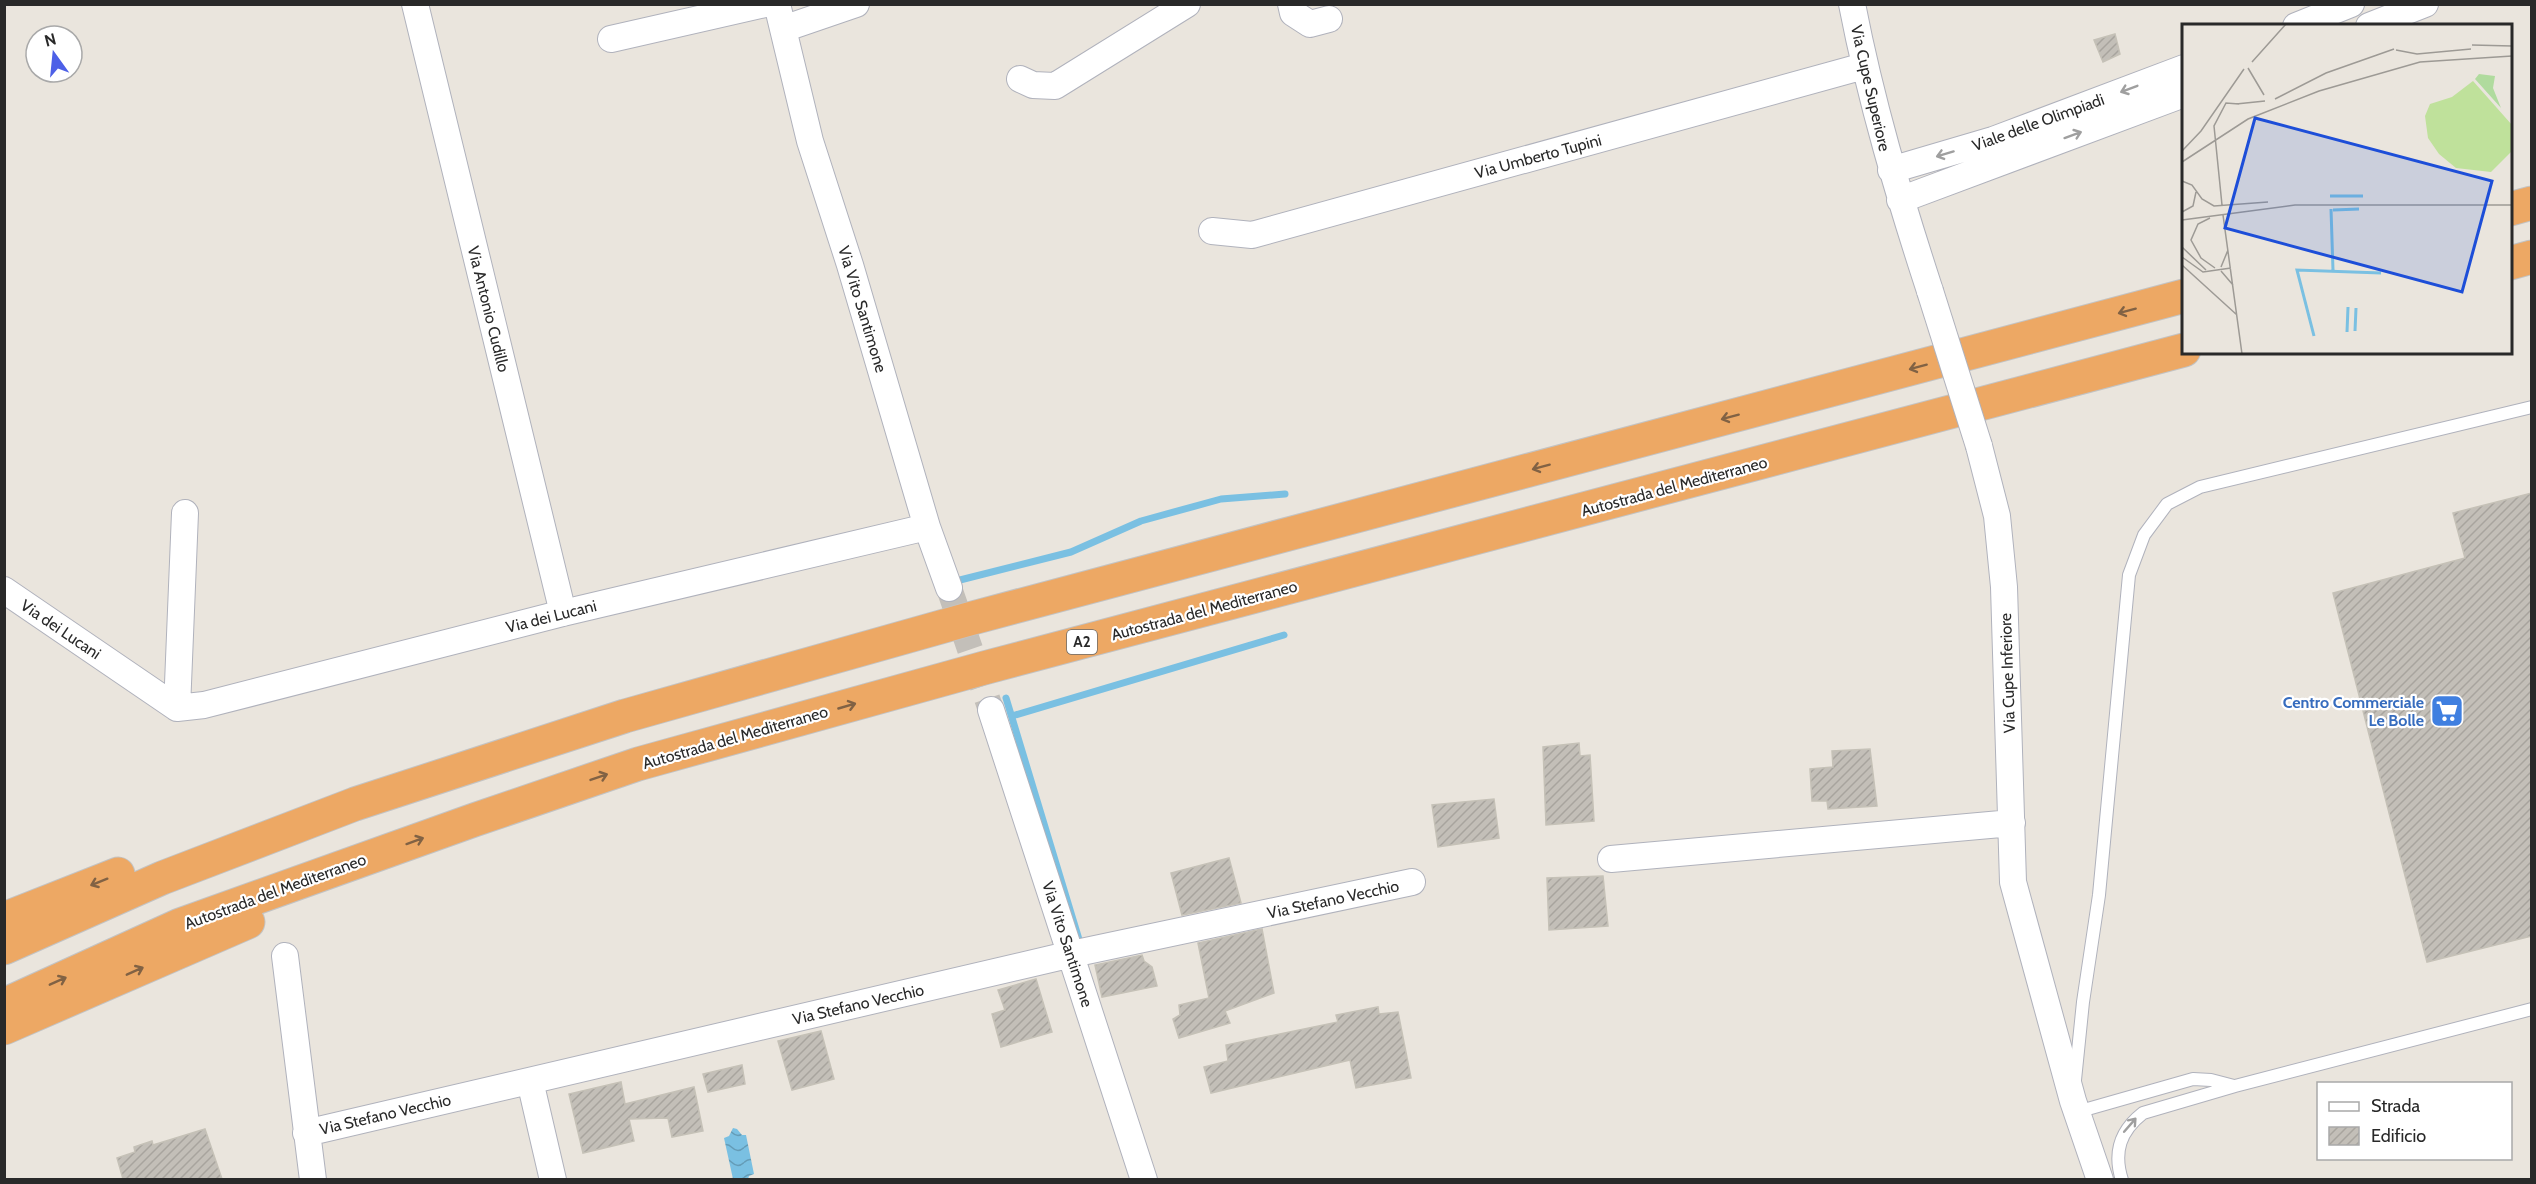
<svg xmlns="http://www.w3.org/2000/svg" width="2536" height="1184" font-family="Cabin,sans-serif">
	<defs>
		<pattern id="water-waves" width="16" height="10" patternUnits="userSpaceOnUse" patternTransform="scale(1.5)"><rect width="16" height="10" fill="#7ac0e2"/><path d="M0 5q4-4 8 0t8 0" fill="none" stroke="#649cb7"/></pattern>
		<pattern id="building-hatch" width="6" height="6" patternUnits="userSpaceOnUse" patternTransform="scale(1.5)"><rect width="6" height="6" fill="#c3bfb8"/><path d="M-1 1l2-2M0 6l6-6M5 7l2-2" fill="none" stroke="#a8a49e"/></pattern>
	</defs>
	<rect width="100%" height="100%" fill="#eae5dd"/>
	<path fill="url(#water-waves)" d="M733,1128L737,1129L742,1135H746L754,1174L749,1176L748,1179H733L724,1138L729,1136Z"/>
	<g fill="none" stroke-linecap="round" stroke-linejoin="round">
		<path stroke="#7ac0e2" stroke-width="7" d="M960,580L1071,552L1141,521L1221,499L1285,494
			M1006,698L1081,946
			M1012,716L1284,635"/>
	</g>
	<path fill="url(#building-hatch)" stroke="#c5c1b7" stroke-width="1.5" d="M2115,34L2120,54L2103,62L2094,40Z
		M2532,493V936L2427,962L2333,593L2465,558L2453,513Z
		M1579,743L1580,756L1590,755L1594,821L1546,825L1543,747Z
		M1870,749L1877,806L1828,809L1827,801H1812L1810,769L1833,767L1832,751Z
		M1494,799L1499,838L1438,847L1432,805Z
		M1229,858L1241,903L1182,915L1171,873Z
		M1603,876L1608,926L1549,930L1547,878Z
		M1262,929L1274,993L1225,1011L1230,1023L1179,1038L1173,1019L1180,1015L1179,1005L1209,998L1198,943Z
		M1142,955L1144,961L1152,967L1157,986L1102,997L1095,965Z
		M1036,979L1052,1032L1001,1047L992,1014L1005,1010L998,990Z
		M1378,1007L1379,1014L1398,1012L1411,1078L1356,1088L1350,1060L1211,1093L1204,1067L1228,1061L1226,1045L1338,1022L1336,1015Z
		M821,1031L834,1079L792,1090L778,1041Z
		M742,1065L745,1084L708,1092L703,1074Z
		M621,1082L625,1104L694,1087L703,1131L672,1137L668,1118L629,1119L634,1141L583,1153L569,1094Z
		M205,1129L222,1179H123L117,1158L135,1152L134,1147L152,1141L153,1145Z"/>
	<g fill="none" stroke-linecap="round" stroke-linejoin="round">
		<path stroke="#c3bfb9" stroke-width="26" stroke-dasharray="26 13" stroke-linecap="butt" d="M949,588L991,710"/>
		<g stroke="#b0b2bc" stroke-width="14">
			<path id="lane" d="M2075,1080L2083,1002L2099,895L2129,575L2144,535L2167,504L2200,487L2532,407
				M2077,1112L2193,1079L2211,1080L2234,1086
				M2122,1180C2113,1152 2120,1131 2143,1113L2235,1086L2532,1009"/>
		</g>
		<g stroke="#b0b2bc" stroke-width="28">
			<path id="street" d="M415,4L563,613
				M777,4L810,141L850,265L927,527L949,588
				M1291,4L1293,13L1310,24L1329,19
				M1852,4C1871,102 1899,196 1930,291
				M2296,26L2351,4
				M2369,26L2425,4
				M783,29L856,4
				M611,39L765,4
				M1020,79L1033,85L1055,86L1187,4
				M1891,170L1993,140L2184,68
				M1900,200L2184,94
				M1212,231L1252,235L1864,66
				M1979,446L1997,516L2004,587L2013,882L2073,1101L2100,1180
				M4,590L177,708L204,705L563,613L927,527
				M177,708L185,513
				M991,710L1144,1180
				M1611,859L2012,823
				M285,956L313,1180
				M530,1081L553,1180
				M306,1133L1072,954L1412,882"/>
		</g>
		<g stroke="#c3c3c3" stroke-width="35">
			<path id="highway" d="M2510,209L2532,203
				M2510,263L2532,257
				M4,919L118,874
				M4,948L162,878L355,804L625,716L969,619L2184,296
				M4,1005L180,925L474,820L638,764L984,668L2184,350
				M4,1028L248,922"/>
		</g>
		<use href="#lane" stroke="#fff" stroke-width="12"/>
		<use href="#street" stroke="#fff" stroke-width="26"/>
		<use href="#highway" stroke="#eda864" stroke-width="33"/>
		<g stroke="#b0b2bc" stroke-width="28" stroke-linecap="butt">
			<path id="street-bridge" d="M1930,291L1979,446"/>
		</g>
		<use href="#street-bridge" stroke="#fff" stroke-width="26"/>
	</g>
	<defs><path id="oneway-shaft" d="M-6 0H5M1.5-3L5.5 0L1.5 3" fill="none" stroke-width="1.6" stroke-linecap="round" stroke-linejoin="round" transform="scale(1.5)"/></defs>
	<g stroke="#9f9f9f">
		<use href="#oneway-shaft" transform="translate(2129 89) rotate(159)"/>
		<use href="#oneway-shaft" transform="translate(2073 135) rotate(-20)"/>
		<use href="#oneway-shaft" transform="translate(1945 154) rotate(163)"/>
		<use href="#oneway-shaft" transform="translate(2130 1125) rotate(-49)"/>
	</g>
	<g stroke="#816244">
		<use href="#oneway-shaft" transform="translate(2127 311) rotate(165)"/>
		<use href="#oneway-shaft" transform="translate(1918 367) rotate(165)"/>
		<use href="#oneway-shaft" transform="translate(1730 417) rotate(165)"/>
		<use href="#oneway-shaft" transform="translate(1541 467) rotate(165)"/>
		<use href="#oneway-shaft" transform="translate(847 706) rotate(-16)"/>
		<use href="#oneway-shaft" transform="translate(599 777) rotate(-19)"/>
		<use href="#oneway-shaft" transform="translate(415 841) rotate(-20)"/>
		<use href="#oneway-shaft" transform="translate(99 882) rotate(158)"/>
		<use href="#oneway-shaft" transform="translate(135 971) rotate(-24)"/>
		<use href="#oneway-shaft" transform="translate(58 981) rotate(-24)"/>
	</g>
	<defs>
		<g id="supermarket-square" transform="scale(1.725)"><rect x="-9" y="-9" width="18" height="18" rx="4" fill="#3f7fe0" stroke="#fff"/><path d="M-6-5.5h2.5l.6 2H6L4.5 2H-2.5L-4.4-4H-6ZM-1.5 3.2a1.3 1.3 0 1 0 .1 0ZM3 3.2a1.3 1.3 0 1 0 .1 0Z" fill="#fff"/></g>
	</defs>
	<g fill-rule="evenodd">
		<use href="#supermarket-square" x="2447" y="711"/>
	</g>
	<g text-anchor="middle" stroke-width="4.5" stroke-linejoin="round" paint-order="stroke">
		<rect fill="#fff" stroke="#696969" stroke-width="1.5" x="1067" y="630" width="30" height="24" rx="4.5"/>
		<g font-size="15" font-weight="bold" fill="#292929">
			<text x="1082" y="647">A2</text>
		</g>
		<g font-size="16" fill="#292929" stroke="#fff">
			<text transform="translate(1871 88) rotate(77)" y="6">Via Cupe Superiore</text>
			<text transform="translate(2038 122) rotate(-20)" y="6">Viale delle Olimpiadi</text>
			<text transform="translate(1538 156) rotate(-15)" y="6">Via Umberto Tupini</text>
			<text transform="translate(489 309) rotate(76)" y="6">Via Antonio Cudillo</text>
			<text transform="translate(863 309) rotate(73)" y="6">Via Vito Santimone</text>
			<text transform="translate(1674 486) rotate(-15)" y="6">Autostrada del Mediterraneo</text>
			<text transform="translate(1204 610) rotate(-15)" y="6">Autostrada del Mediterraneo</text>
			<text transform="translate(551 616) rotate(-14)" y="6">Via dei Lucani</text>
			<text transform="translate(61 629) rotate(34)" y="6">Via dei Lucani</text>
			<text transform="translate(2007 673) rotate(-92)" y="6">Via Cupe Inferiore</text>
			<text transform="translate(735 737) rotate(-16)" y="6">Autostrada del Mediterraneo</text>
			<text transform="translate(275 891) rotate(-20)" y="6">Autostrada del Mediterraneo</text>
			<text transform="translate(1333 899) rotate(-12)" y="6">Via Stefano Vecchio</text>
			<text transform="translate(1068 944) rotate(72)" y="6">Via Vito Santimone</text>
			<text transform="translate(858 1004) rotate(-13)" y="6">Via Stefano Vecchio</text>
			<text transform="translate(385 1114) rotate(-13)" y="6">Via Stefano Vecchio</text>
		</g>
		<g font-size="16" font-weight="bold" fill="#366cbe" stroke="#fff" text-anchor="end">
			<text x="2424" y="708">Centro Commerciale<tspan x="2424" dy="18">Le Bolle</tspan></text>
		</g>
	</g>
	<g transform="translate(2182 24)">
		<rect width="330" height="330" fill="#eae5dd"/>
		<path d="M297,50L313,52L311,64L319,84L293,55Z" fill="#b0db9e"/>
		<path d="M291,57L330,101V127L309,148L274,144L257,130L246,114L243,92L248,80L270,73Z" fill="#bfe19b"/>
		<path fill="none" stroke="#7ac0e2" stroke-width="3" d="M148,172H181M149,185L151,246M151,186L177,185M173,307L174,284M165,308L166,283M132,312L115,246L199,249"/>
		<path fill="none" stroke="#9d9a95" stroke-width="1.5" d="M290,21L330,22M214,26L235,30L289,25M70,38L104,0M66,44L82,71M93,75L144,49L212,25M54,80L83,77M0,127L19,107L62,45M0,138L66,95L137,67L238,38L330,32M0,157L10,161L20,175L32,182L86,178M40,181L32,102L44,79L57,80M0,188L11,182L14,168M41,191L60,330M28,194L16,200L9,216L19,234L33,244M0,196L113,181H330M0,223L24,246M0,233L21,248L49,244M0,241L55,291M39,243L46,226M39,247L51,261"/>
		<path fill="#1d4ed8" fill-opacity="0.15" stroke="#1d4ed8" stroke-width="3" d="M73,94L310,157L280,268L43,204Z"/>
		<rect width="330" height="330" fill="none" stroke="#292929" stroke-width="3"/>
	</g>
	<rect width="2536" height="1184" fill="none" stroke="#292929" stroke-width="12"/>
	<rect x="2317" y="1082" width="195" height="78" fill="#ffffff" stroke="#a9a9a9" stroke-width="1.5"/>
	<rect x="2329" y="1102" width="30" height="9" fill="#ffffff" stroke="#a9a9a9" stroke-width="1.5"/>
	<text x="2371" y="1112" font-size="18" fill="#292929">Strada</text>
	<rect x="2329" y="1127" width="30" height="18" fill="url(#building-hatch)" stroke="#a9a9a9" stroke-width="1.5"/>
	<text x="2371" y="1142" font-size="18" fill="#292929">Edificio</text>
	<g transform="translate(54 54) rotate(345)"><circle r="28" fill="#ffffff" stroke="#a9a9a9" stroke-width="1.5"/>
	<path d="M0-4.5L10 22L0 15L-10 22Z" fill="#4d60e7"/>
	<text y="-9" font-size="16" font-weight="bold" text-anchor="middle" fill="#292929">N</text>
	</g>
</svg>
